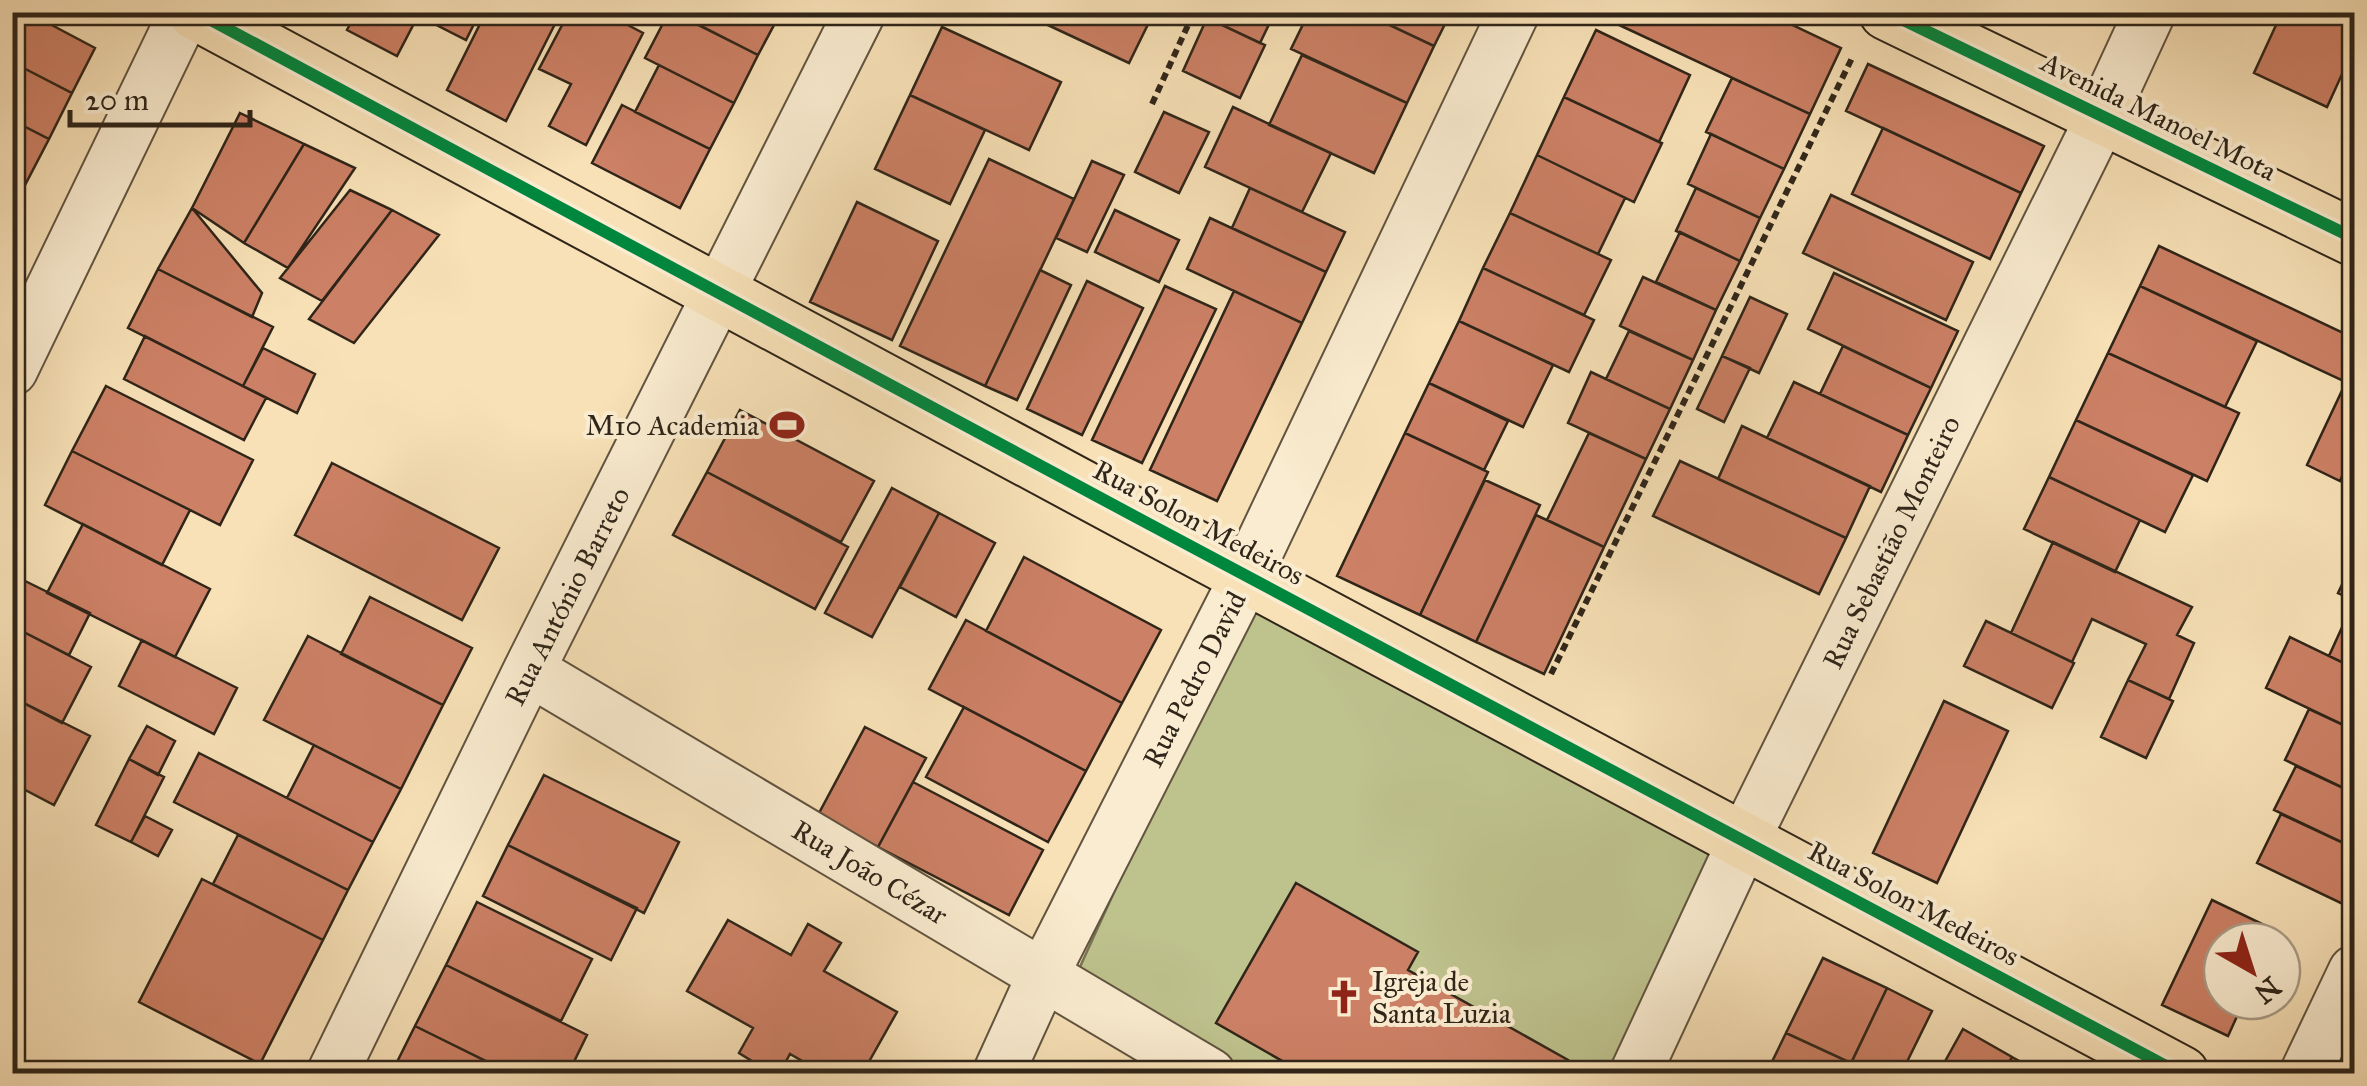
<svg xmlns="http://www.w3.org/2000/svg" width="2367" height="1086" font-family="'IM FELL Great Primer',serif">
	<rect width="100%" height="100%" fill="#f8e1b7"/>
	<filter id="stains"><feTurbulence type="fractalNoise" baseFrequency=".002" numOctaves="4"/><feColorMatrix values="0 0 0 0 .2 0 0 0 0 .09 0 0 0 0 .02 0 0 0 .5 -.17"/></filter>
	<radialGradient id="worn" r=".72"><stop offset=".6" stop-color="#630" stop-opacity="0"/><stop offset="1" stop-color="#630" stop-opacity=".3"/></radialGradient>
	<path fill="#bec28d" stroke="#767453" stroke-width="2.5" d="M1248,598L1752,862L1650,1073H1202L1069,991Z"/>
	<path fill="#cc8065" stroke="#2f2519" stroke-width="2.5" d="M12,12H27L95,48L72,93L12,62Z
		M318,12H347L341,24Z
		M356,12H420L397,56L347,30Z
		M420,12H480L466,40L419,16Z
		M486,12H561L506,121L447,90Z
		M569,12H603L643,33L586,145L549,126L571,84L539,69Z
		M669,12L674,13L758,55L734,103L645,58Z
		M674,12H781L758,55Z
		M1020,12H1154L1129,63Z
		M1210,12H1275L1260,43L1207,18Z
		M1309,12H1362L1434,46L1407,103L1291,49Z
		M1362,12H1451L1434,46Z
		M1604,12H1765L1841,48L1810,114L1602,17Z
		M2282,12H2354V48L2327,107L2254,73Z
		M1207,18L1265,45L1240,98L1183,71Z
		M942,27L1061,82L1029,150L910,95Z
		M1596,30L1690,75L1659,142L1564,97Z
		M1302,55L1407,103L1374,173L1269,125Z
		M12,62L72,93L49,139L12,120Z
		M1868,64L2044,146L2021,193L1846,111Z
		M659,65L734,103L710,149L635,112Z
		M1732,78L1810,114L1784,169L1706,132Z
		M910,95L985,130L950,204L875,169Z
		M1564,97L1662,143L1634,202L1537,155Z
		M622,105L710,149L680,208L592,163Z
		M1233,107L1331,153L1302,212L1205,167Z
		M1164,112L1209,132L1179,193L1135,172Z
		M240,113L304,144L244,243L192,208Z
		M12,120L49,139L25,185L12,179Z
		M1883,128L2021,193L1990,259L1852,194Z
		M1711,134L1784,169L1760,218L1688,184Z
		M304,144L355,168L288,268L244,243Z
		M1537,155L1625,198L1598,254L1510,213Z
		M989,159L1074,199L985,386L900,346Z
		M1092,161L1124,175L1087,252L1056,238Z
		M12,179L25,185L12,209Z
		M1250,188L1345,232L1326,272L1232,228Z
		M1696,188L1760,218L1740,261L1676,231Z
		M350,190L392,210L322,301L280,278Z
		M1831,195L1973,262L1946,320L1803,253Z
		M857,202L938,241L892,340L810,302Z
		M192,208L262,293L252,317L158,269Z
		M392,210L439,235L354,343L309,319Z
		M1115,210L1179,240L1159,282L1095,252Z
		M1510,213L1611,260L1584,315L1483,268Z
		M1210,218L1326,272L1302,323L1187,269Z
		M1680,232L1740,261L1716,310L1656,282Z
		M2159,246L2354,338V449L2340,481L2307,465L2346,382L2140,286Z
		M1483,268L1594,320L1569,372L1459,321Z
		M158,269L273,327L243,386L128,328Z
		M1040,270L1071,285L1017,400L985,386Z
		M1834,273L1958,331L1931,388L1808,329Z
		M1643,277L1716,310L1693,360L1620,326Z
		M1087,281L1143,308L1082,435L1027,409Z
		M1165,286L1216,309L1142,463L1092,440Z
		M2140,286L2257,341L2225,407L2108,353Z
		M1234,291L1302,323L1217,501L1150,470Z
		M1750,297L1787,314L1759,373L1722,356Z
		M1459,321L1553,365L1523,427L1429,383Z
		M1629,331L1693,360L1670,409L1606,379Z
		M145,336L266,398L244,440L124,379Z
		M1843,346L1931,388L1908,435L1820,394Z
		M263,348L315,374L297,413L243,386Z
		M2108,353L2239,413L2207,481L2076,420Z
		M1722,356L1750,368L1724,422L1697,409Z
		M1591,372L1670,409L1646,459L1568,423Z
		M1794,382L1908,435L1881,492L1767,438Z
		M1429,383L1508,421L1484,470L1405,433Z
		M106,386L253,460L220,525L72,451Z
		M740,410L874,481L841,542L707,472Z
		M2076,420L2193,475L2165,532L2049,477Z
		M1742,426L1870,486L1846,538L1718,479Z
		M1405,433L1488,472L1420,615L1337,576Z
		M1589,433L1646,459L1604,547L1547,520Z
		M72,451L190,510L162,565L45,505Z
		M1680,461L1846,538L1819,594L1653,516Z
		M332,463L499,548L462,620L295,535Z
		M707,472L848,547L815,609L673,535Z
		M2049,477L2140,520L2115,572L2024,529Z
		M1485,480L1540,505L1476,642L1420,615Z
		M892,488L939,513L872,637L825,613Z
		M939,513L995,543L956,617L900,587Z
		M1536,515L1604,547L1544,674L1476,642Z
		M83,524L210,589L175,657L47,593Z
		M2053,542L2192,607L2177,635L2194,643L2169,699L2128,680L2146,644L2092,619L2072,662L2011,633Z
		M1024,557L1161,630L1122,703L986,631Z
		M2354,559V600L2338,593Z
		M19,578L90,613L69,655L12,626V592Z
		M370,597L472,648L443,705L341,654Z
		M2354,601V668L2329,656Z
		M966,620L1122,703L1086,771L929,689Z
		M1986,621L2074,663L2052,708L1964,666Z
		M12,626L91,667L62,723L12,697Z
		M308,636L443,705L401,789L264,720Z
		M2290,637L2354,668V730L2266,688Z
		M142,640L237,688L214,734L119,686Z
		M2128,680L2173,701L2146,758L2101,737Z
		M12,697L90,736L54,805L12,783Z
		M1944,701L2008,731L1937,883L1873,853Z
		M964,707L1086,771L1048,842L926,777Z
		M2309,709L2354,730V793L2285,760Z
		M147,726L175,741L158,775L129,759Z
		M865,727L926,758L878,847L818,815Z
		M314,745L401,789L373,842L287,798Z
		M199,753L373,842L348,890L174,802Z
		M129,759L164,777L131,842L96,825Z
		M2296,766L2354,793V848L2274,810Z
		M544,775L679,842L644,913L508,845Z
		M913,782L1043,850L1009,915L878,847Z
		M2281,814L2354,848V880L2343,904L2257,863Z
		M145,816L172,830L158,856L131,842Z
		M238,835L348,890L323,940L213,884Z
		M508,845L637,908L611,960L483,896Z
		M202,879L323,940L260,1064L139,1002Z
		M1296,883L1418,952L1408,970L1568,1060L1560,1074H1305L1216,1023Z
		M2212,900L2277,931L2272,941H2222V1001H2244L2228,1036L2162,1005Z
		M477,902L592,959L561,1021L446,965Z
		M728,920L791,955L808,924L841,943L824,971L897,1012L862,1074H825L790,1054L779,1074H773L739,1053L753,1028L687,991Z
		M1823,958L1887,988L1851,1063L1786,1033Z
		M446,965L587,1035L568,1074H512L415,1026Z
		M1887,988L1932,1011L1901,1074H1846Z
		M415,1026L512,1074H395L392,1072Z
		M1963,1029L2012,1057L2003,1074H1938Z
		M1786,1033L1851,1063L1846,1074H1766Z
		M2012,1057L2043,1074H2003Z"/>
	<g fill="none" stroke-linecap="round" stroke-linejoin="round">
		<g stroke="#615440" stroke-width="54">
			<path id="minor" d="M12,370L185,12
				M529,670L1210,1074
				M332,1074L529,670L860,12
				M998,1074L1043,975L1246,576L1514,12
				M1635,1074L1744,840L2102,116L2150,12
				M2305,1074L2354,971"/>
		</g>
		<g stroke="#2f2519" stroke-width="59">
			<path id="primary" d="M196,12L1134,516L2181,1074
				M1887,12L2354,238"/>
		</g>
		<path stroke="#2f2519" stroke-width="6" stroke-dasharray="8 5" stroke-linecap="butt" d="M1152,104L1194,12
			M1551,674L1853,56"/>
		<use href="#minor" stroke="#faecd0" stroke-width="50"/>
		<use href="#primary" stroke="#f8e1b7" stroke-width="55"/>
		<g stroke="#faecd0" stroke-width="19">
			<path id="cycleway" d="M196,12L1134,516L2181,1074
				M1887,12L2354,238"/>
		</g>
		<use href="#cycleway" stroke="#00873e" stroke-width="12"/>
	</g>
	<defs>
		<g id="stadium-bare" transform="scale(2.7)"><path d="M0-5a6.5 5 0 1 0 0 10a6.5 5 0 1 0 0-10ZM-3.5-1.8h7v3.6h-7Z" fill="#8f2418" stroke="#faecd0" stroke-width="2.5" paint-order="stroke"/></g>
		<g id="church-bare" transform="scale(2.7)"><path d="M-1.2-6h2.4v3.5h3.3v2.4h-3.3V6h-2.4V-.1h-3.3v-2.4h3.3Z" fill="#8f2418" stroke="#faecd0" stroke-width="2.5" paint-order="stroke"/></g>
	</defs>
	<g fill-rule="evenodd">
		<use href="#stadium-bare" x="787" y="425"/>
		<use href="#church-bare" x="1344" y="997"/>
	</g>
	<g text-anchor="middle" stroke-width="8" stroke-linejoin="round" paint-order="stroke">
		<g font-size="28" fill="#2f2519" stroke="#faecd0">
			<text transform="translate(2159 116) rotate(26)" y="10">Avenida Manoel Mota</text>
			<text transform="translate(1199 522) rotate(28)" y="10">Rua Solon Medeiros</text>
			<text transform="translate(1891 542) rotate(-64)" y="10">Rua Sebastião Monteiro</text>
			<text transform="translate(567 596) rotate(-63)" y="10">Rua António Barreto</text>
			<text transform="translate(1194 679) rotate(-63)" y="10">Rua Pedro David</text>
			<text transform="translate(870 872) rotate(31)" y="10">Rua João Cézar</text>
			<text transform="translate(1914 903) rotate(28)" y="10">Rua Solon Medeiros</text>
		</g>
		<g font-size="28" fill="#2f2519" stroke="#faecd0" text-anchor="end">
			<text x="759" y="435">M10 Academia</text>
			<text x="1372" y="991" text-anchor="start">Igreja de<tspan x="1372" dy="32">Santa Luzia</tspan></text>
		</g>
	</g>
	<rect width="2367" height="1086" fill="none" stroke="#f8e1b7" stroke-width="50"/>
	<rect x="15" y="15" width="2337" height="1056" fill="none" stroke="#2f2519" stroke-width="5"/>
	<rect x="25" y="25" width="2317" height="1036" fill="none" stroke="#2f2519" stroke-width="2.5"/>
	<g transform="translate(2252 971) rotate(141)"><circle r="48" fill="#faecd0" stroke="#a99c87" stroke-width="2.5"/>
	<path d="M0-8L18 38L0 25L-18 38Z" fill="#8f2418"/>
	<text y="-15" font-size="28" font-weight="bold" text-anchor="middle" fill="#2f2519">N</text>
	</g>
	<path d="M70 110v15h180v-15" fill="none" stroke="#2f2519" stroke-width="5"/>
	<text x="85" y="110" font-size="30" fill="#2f2519" stroke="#faecd0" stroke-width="8" paint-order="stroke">20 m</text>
	<rect width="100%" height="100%" filter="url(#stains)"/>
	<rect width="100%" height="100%" fill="url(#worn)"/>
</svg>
